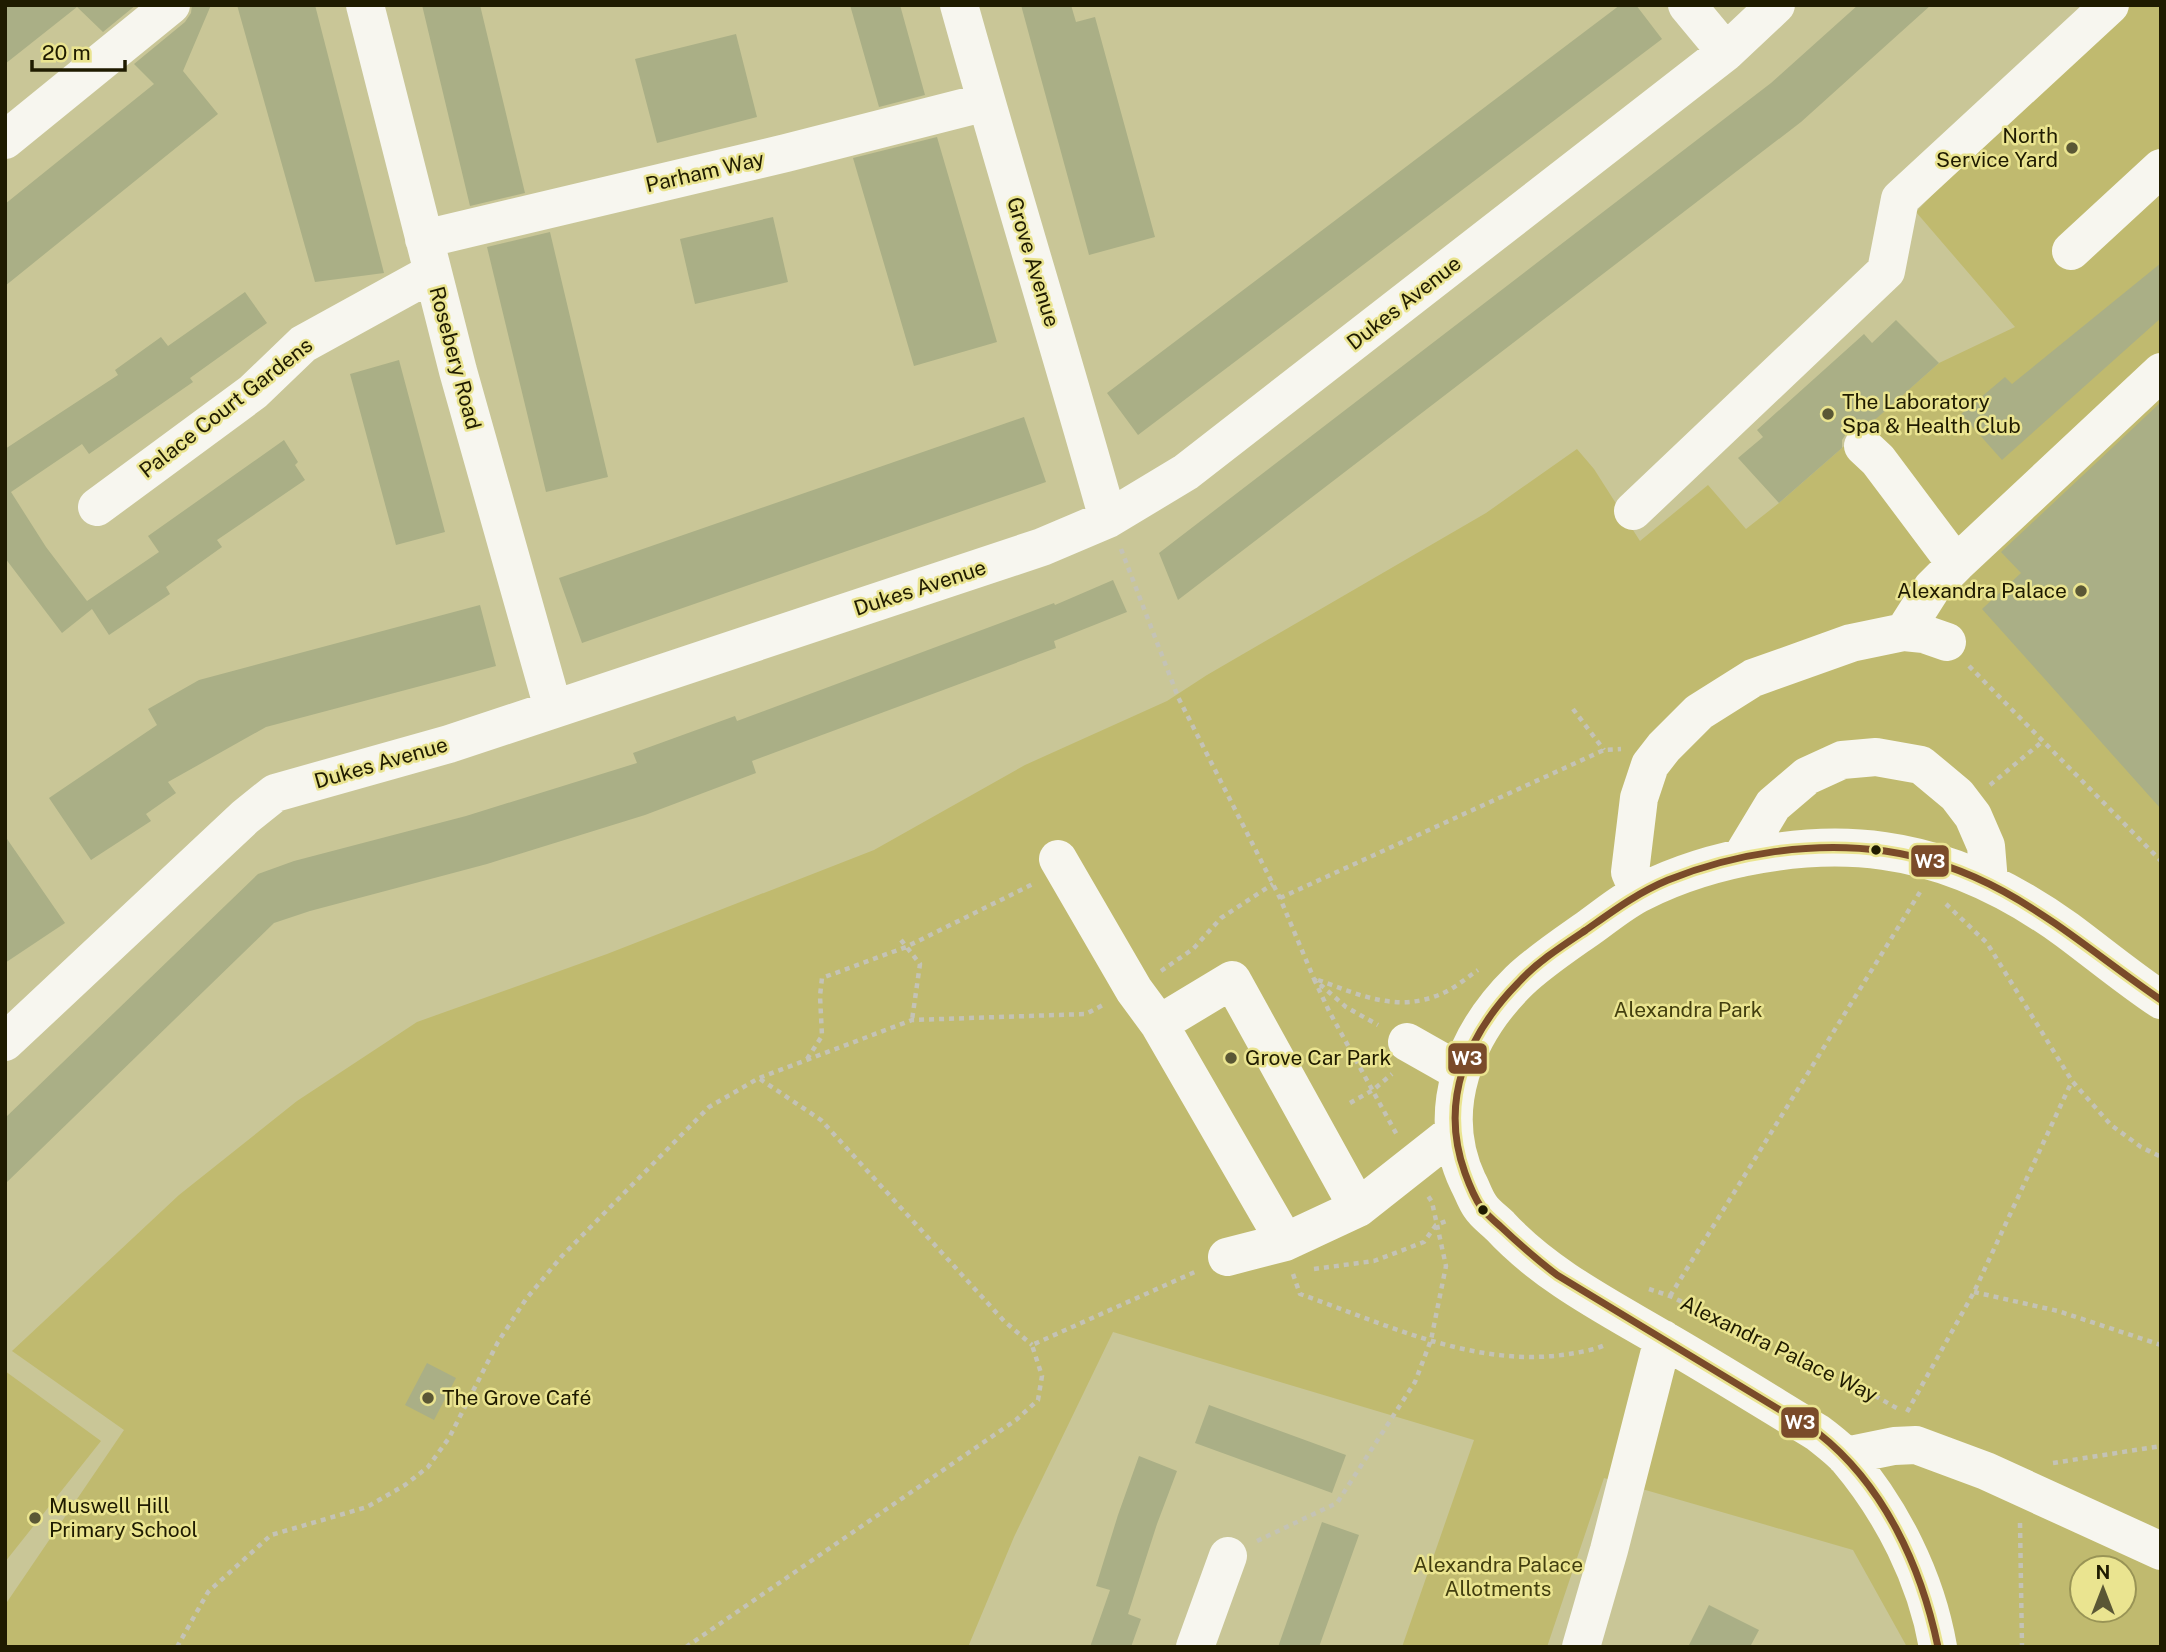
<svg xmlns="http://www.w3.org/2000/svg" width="2166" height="1652" font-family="'Public Sans',sans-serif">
	<rect width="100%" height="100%" fill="#c9c697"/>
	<path fill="#c0ba6f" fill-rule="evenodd" d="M2129,5H2161V1647H1907L1853,1550L1604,1478L1547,1647H1402L1474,1440L1113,1332L1014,1537L968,1647H5V1605L124,1430L12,1351L179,1195L297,1101L417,1022L607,954L874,850L1025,765L1167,701L1207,675L1486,513L1577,449L1594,469L1640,541L1708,485L1746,529L1779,503L1939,363L2015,327L1916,212L1991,132ZM2082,1568H2124V1610H2082Z
		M5,1371L101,1441L5,1562Z"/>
	<path fill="#aaaf86" d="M5,5H136L103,32L77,7L5,64Z
		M192,5H211L183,71L218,114L5,286V204L154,84L134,64L185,22L191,13Z
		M237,5H315L384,273L315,282Z
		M422,5H480L525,193L470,206Z
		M850,5H900L925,95L879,107Z
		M1021,5H1071L1076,22L1095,17L1155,237L1089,255Z
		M1620,5H1636L1662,39L1138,435L1107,393Z
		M1858,5H1931L1801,122L1178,600L1159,553L1771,83Z
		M736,34L757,117L657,143L635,59Z
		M937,137L997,342L914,366L853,158Z
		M773,217L788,282L695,304L680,239Z
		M550,232L608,477L546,492L487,247Z
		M2161,263V318L2002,460L1961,414L2005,377L2012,384Z
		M245,292L267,323L190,378L193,382L89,454L82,444L11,492L46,547L87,601L159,552L148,536L284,440L298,462L295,465L305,480L217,540L222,547L166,587L170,594L109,635L92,609L62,633L5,558V449L118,375L115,370L161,337L168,346Z
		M1896,320L1939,363L1869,425H1857L1848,431L1842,440V448L1779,503L1738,458L1763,437L1757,430L1864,334L1872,343Z
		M399,360L445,532L396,545L350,374Z
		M2161,402V809L1982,609L2021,573L2001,552Z
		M1024,417L1046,482L582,643L559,578Z
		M1113,580L1127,612L1054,641L1056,648L752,761L756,773L645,815L487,864L310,911L274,923L5,1184V1118L258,874L294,861L466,816L637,763L633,753L735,716L737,721L1054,603L1055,605Z
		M480,605L496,666L266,727L168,782L176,793L146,814L151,821L91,860L49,798L157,725L148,709L199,680Z
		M5,836L65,923L5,963Z
		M427,1363L456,1378L434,1420L405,1405Z
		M1209,1405L1346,1455L1332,1493L1195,1443Z
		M1139,1456L1177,1471L1157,1524L1128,1614L1141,1619L1131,1647H1090L1110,1590L1096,1586L1118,1515Z
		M1322,1522L1359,1535L1319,1647H1278Z
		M1709,1605L1759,1630L1750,1647H1688Z"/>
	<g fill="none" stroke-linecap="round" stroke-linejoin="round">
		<path stroke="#c4c3b6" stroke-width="4.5" stroke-dasharray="5 5" stroke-linecap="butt" d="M1121,549L1178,697L1280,898L1314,979L1346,1007L1378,1025
			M1969,666L2161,861
			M1573,709L1604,750
			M1990,785L2043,741
			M1280,898L1604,750L1621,749
			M1946,904L1987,943L2072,1081L2111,1125L2141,1147L2161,1157
			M901,940L920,964L912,1020
			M1161,971L1193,949L1221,918L1273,884
			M1314,979L1329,1011L1397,1135
			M1318,980C1360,995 1397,1013 1441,994C1454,989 1466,978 1478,970
			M807,1059L822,1036L820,996L822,978L906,947L1033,884
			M760,1079L821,1120L1004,1321L1032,1345
			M1350,1103L1373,1090L1392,1074
			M1314,1269L1374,1261L1424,1242L1436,1225L1449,1220
			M1293,1274L1300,1294C1386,1324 1476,1369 1569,1354C1581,1352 1594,1350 1605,1345
			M1649,1289L1670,1296L1879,1398L1900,1410
			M1974,1292L2058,1311L2161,1345
			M1670,1296L1920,892
			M1907,1412L1974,1292L2072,1081
			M2053,1463L2161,1446
			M2020,1523L2022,1647
			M1257,1541L1337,1503L1415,1382L1431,1340L1446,1266L1432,1202L1428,1196
			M177,1647L208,1592L271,1535L367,1507L405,1485L428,1467L449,1438L498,1342L526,1299L562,1256L709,1107L759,1078L912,1020L1086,1014L1103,1005
			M686,1647L1016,1420L1038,1400L1042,1376L1032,1345L1197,1271"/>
		<path stroke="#f7f6ef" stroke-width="38" d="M365,5L458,371L553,708
			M959,5C1007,177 1060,348 1108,519
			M1687,5L1726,52
			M5,140L171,5
			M424,239L786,153L986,102
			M2071,251L2161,168
			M1863,446L1878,460L1956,564L1932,588L1904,632
			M97,507L253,392L303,344L432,273
			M1633,511L1886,271L1900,199L2110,5
			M1956,564L2161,372
			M1741,858L1773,805L1807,776L1842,760L1876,757L1921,765L1957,795L1973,816L1986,846L1989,882
			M1058,859L1134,990L1159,1024
			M1639,893L1630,872L1639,798L1650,765L1664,747L1699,712L1753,678L1851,643L1904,632L1924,634L1947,642
			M5,1042L245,817L275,793L449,744L1042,547L1108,519L1186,472L1726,52L1776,5
			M1407,1042L1460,1072
			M1285,1242L1159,1024L1232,980L1358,1208
			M1227,1257L1285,1242L1358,1208L1453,1133
			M1845,1456L1894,1446L1916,1445L1986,1471L2161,1551
			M1195,1647L1228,1556
			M1581,1647L1609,1550L1663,1339
			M1938,1647C1926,1578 1892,1511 1847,1458C1839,1449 1828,1441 1818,1433C1767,1402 1716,1370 1664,1340C1608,1307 1545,1275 1500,1226C1494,1220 1485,1214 1480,1206C1475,1199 1472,1189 1468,1182C1434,1110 1465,1034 1519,981C1540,961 1566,944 1590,927C1607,915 1623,901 1642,892C1711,857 1808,840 1884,851C1950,860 2013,891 2067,930C2098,953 2128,978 2161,1000"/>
		<g stroke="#eae490" stroke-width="12">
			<path id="bus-1" d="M1938,1647C1921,1566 1884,1485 1818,1433L1557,1275C1537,1260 1518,1243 1500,1226C1493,1220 1486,1214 1481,1207C1474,1197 1469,1184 1465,1173C1439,1101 1467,1035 1518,983C1537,962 1562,946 1586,930C1613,911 1637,893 1668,880C1735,853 1813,841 1885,851C2001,868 2069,937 2161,1000"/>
		</g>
		<use href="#bus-1" stroke="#7a4b2a" stroke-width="7"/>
	</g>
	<g fill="#5a5735" stroke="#eae490" stroke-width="2.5">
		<circle cx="2072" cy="148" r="7"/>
		<circle cx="1828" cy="414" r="7"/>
		<circle cx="2081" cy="591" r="7"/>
		<circle cx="1231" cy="1058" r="7"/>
		<circle cx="428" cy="1398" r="7"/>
		<circle cx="35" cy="1518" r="7"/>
	</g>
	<g fill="#1f1b00" stroke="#eae490" stroke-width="2.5">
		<circle cx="1876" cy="850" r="6"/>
		<circle cx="1483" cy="1210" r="6"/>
	</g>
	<g text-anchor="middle" stroke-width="5" stroke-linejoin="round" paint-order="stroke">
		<g font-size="21" fill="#1f1b00" stroke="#eae490" text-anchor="start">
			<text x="2058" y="143" text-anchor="end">North<tspan x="2058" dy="24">Service Yard</tspan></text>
			<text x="1842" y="409">The Laboratory<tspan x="1842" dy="24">Spa &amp; Health Club</tspan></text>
			<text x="2067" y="598" text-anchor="end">Alexandra Palace</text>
			<text x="1245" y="1065">Grove Car Park</text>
			<text x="442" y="1405">The Grove Café</text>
			<text x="49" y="1513">Muswell Hill<tspan x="49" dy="24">Primary School</tspan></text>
		</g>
		<g font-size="21" fill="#1f1b00" stroke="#eae490">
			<text transform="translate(705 172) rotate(-13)" y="7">Parham Way</text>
			<text transform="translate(1033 262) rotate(73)" y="7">Grove Avenue</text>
			<text transform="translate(1404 303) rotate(-38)" y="7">Dukes Avenue</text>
			<text transform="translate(455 358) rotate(75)" y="7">Rosebery Road</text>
			<text transform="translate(226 408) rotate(-38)" y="7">Palace Court Gardens</text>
			<text transform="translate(920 588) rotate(-18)" y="7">Dukes Avenue</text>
			<text transform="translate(381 763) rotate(-16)" y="7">Dukes Avenue</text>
			<text transform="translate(1779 1349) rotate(26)" y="7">Alexandra Palace Way</text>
		</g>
		<g font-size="21" fill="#433f0f" stroke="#eae490">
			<text x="1688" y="1017">Alexandra Park</text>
			<text x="1498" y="1572">Alexandra Palace<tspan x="1498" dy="24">Allotments</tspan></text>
		</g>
	</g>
	<g stroke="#eae490" stroke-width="2.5">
		<rect x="1910" y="844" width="40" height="34" rx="7" fill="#7a4b2a"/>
		<rect x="1447" y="1042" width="41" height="33" rx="7" fill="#7a4b2a"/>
		<rect x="1780" y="1406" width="40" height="33" rx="7" fill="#7a4b2a"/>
	</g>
	<g font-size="19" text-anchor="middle" font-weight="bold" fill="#fff">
		<text x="1930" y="868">W3</text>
		<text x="1467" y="1065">W3</text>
		<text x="1800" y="1429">W3</text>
	</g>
	<rect width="2166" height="1652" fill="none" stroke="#1f1b00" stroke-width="14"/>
	<g transform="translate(2103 1589)"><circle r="33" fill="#eae490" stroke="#999456" stroke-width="2"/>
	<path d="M0-5L12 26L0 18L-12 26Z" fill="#5a5735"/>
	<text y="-10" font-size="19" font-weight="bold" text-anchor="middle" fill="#1f1b00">N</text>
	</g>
	<path d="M32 60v10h93v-10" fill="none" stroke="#1f1b00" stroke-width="3.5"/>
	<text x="42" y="60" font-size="21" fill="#1f1b00" stroke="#eae490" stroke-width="5" paint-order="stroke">20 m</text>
</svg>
